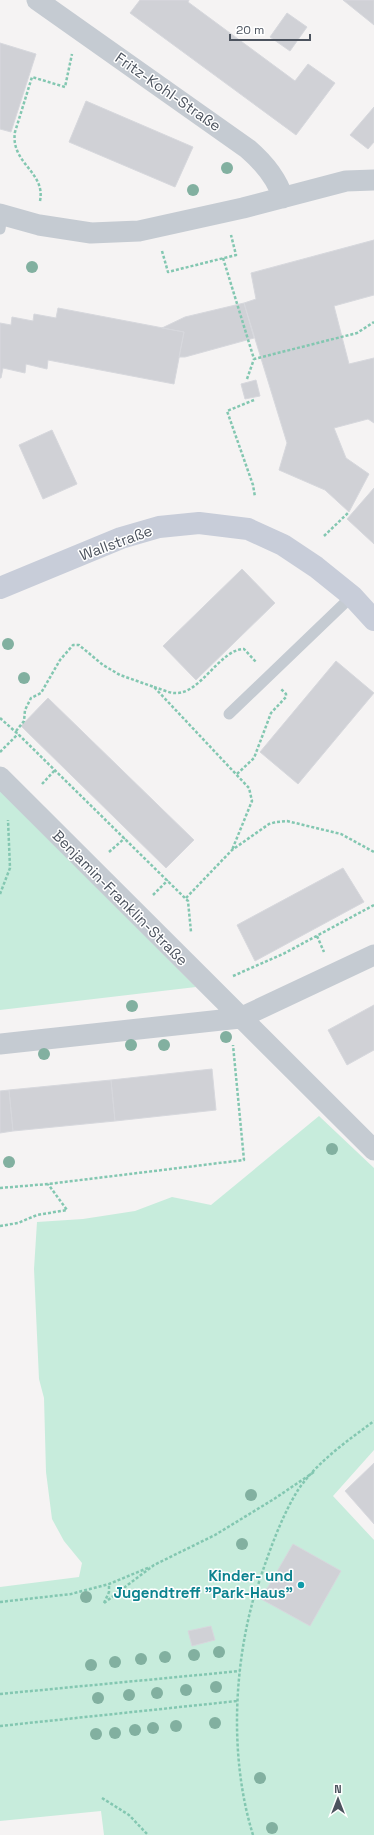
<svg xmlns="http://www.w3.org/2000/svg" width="374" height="1835" font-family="'Space Grotesk',sans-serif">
	<rect width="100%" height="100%" fill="#f5f3f3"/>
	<path fill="#c7ecdc" d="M0,791L196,987L0,1010Z
		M319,1116L374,1168V1450L333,1496L374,1540V1835H104L101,1811L0,1821V1587L79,1577L82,1563L64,1541L52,1519L46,1472L44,1398L39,1379L34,1269L37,1222L83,1219L135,1211L172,1197L211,1205Z"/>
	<path fill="#d0d1d6" stroke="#d7d8dd" d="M140,0H189L188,2L295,81L308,64L335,83L296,135L130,13Z
		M343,0H374V25Z
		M287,13L307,27L290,51L270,37Z
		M0,43L36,54L11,132L0,129Z
		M86,101L193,147L175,187L69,142Z
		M374,107V142L368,149L350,135Z
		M374,240V295L334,306L349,364L374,358V423L368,419L334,428L346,458L369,474L349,512L325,490L279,470L287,443L244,303L256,299L251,273Z
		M244,303L254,338L185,357H179L184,332L162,328L185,317Z
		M58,308L184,332L174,384L48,360L47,369L26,364L25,373L3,368L1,378H0V323L11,325L12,317L33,321L34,314L56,318Z
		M256,380L260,396L245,399L241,384Z
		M52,430L77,484L43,499L19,445Z
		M374,488V544L347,519Z
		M242,569L275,603L196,680L163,646Z
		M336,661L374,693L298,784L260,752Z
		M48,698L194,840L166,868L21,726Z
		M343,868L364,902L255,961L237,925Z
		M374,1005V1050L347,1065L328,1030Z
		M212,1069L216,1110L115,1121L111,1080Z
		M111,1080L115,1121L13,1131L9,1090Z
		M9,1090L13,1131L0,1133V1091Z
		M374,1463V1524L345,1491Z
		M293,1544L341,1571L310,1626L261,1599Z
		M211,1626L215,1640L192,1646L188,1631Z"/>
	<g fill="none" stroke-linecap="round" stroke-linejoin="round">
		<path stroke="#83c7b1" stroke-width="2.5" stroke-dasharray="3 2" stroke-linecap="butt" d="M40,201C46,172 10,163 15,132L32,77L65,87L72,54
			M162,251L168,272L236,255L231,235
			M223,258L254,359L357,333L374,322
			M247,379L254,359
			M254,400L227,411L253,485L255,497
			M324,536L349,512
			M154,687C161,689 169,693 175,693C200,695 220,649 244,649L256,662
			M0,718L18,734L188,901L191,932
			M16,731L24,721L25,710L31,698L41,693L60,660L73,645H79L103,665L120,675L154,687L249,788L252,801L232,850
			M0,752L18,734
			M237,774L254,758L271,713L286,697V694L281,689
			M42,784L55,770
			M109,852L125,838
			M0,894L10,868L8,820
			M153,895L168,880
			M186,898L232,850L269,824L276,822L287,821L341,834L374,852
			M317,936L324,952
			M233,976L283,954L374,905
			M0,1188L48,1184L244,1160L233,1045
			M0,1226L18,1223L37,1215L67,1210L48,1184
			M0,1602L71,1594L109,1584L150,1567
			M104,1603L154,1565L215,1535L274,1499L314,1472
			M104,1603L109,1592V1584
			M0,1694L240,1671
			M0,1726L237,1701
			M102,1798L129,1815L148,1835
			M253,1835C231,1764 233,1679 251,1608C254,1595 259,1583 263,1570C272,1544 283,1514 298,1490C317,1462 347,1441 374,1421"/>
		<path stroke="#c5cbd2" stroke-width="11" d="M0,229L2,215
			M229,714L352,596"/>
		<path stroke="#c5cbd2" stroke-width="21" d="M37,0L248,149C263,162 277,178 283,198
			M0,214L39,225L91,233L139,231L243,208L346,181L374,180
			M0,777L374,1150
			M0,1044L240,1018L374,955"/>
		<path stroke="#c8cdd9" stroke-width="22" d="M0,588L121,538L159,527L199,523L248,529L283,545L316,567L352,596L374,620"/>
	</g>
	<g fill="#82b0a0">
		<circle cx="227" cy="168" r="6"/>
		<circle cx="193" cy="190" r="6"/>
		<circle cx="32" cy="267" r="6"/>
		<circle cx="8" cy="644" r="6"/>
		<circle cx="24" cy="678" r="6"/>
		<circle cx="132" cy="1006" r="6"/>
		<circle cx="226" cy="1037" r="6"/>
		<circle cx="131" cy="1045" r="6"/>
		<circle cx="164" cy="1045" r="6"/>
		<circle cx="44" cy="1054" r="6"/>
		<circle cx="332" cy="1149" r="6"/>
		<circle cx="9" cy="1162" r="6"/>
		<circle cx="251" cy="1495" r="6"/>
		<circle cx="242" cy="1544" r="6"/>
		<circle cx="86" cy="1597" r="6"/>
		<circle cx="219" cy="1652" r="6"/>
		<circle cx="194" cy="1655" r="6"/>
		<circle cx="165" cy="1657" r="6"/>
		<circle cx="141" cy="1659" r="6"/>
		<circle cx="115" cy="1662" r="6"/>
		<circle cx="91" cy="1665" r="6"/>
		<circle cx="216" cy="1687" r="6"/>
		<circle cx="186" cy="1690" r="6"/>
		<circle cx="157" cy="1693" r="6"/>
		<circle cx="129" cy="1695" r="6"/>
		<circle cx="98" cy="1698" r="6"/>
		<circle cx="215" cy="1723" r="6"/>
		<circle cx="176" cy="1726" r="6"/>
		<circle cx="153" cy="1728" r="6"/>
		<circle cx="135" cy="1730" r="6"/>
		<circle cx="115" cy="1733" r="6"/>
		<circle cx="96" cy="1734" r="6"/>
		<circle cx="260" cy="1778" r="6"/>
		<circle cx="272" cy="1828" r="6"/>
	</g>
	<circle fill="#0f9aa8" stroke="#fff" stroke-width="1.5" cx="301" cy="1585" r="4"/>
	<g text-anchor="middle" stroke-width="3" stroke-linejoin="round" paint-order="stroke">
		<g font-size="15" fill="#4c535e" stroke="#fff">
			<text transform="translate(168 92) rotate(35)" y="5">Fritz-Kohl-Straße</text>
			<text transform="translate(116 543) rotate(-20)" y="5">Wallstraße</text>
			<text transform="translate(120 898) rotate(45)" y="5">Benjamin-Franklin-Straße</text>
		</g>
		<g font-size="15" font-weight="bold" fill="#0d838f" stroke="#fff" text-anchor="end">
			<text x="293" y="1581">Kinder- und<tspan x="293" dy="17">Jugendtreff "Park-Haus"</tspan></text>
		</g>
	</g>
	<g transform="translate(338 1799)" stroke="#ffffff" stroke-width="3" paint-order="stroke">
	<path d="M0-3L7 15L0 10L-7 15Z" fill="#4c535e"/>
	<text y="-6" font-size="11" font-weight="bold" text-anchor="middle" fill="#4c535e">N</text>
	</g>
	<path d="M230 34v6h80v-6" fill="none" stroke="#4c535e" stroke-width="2"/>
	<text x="236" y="34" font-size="12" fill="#4c535e" stroke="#ffffff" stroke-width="3" paint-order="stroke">20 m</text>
</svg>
